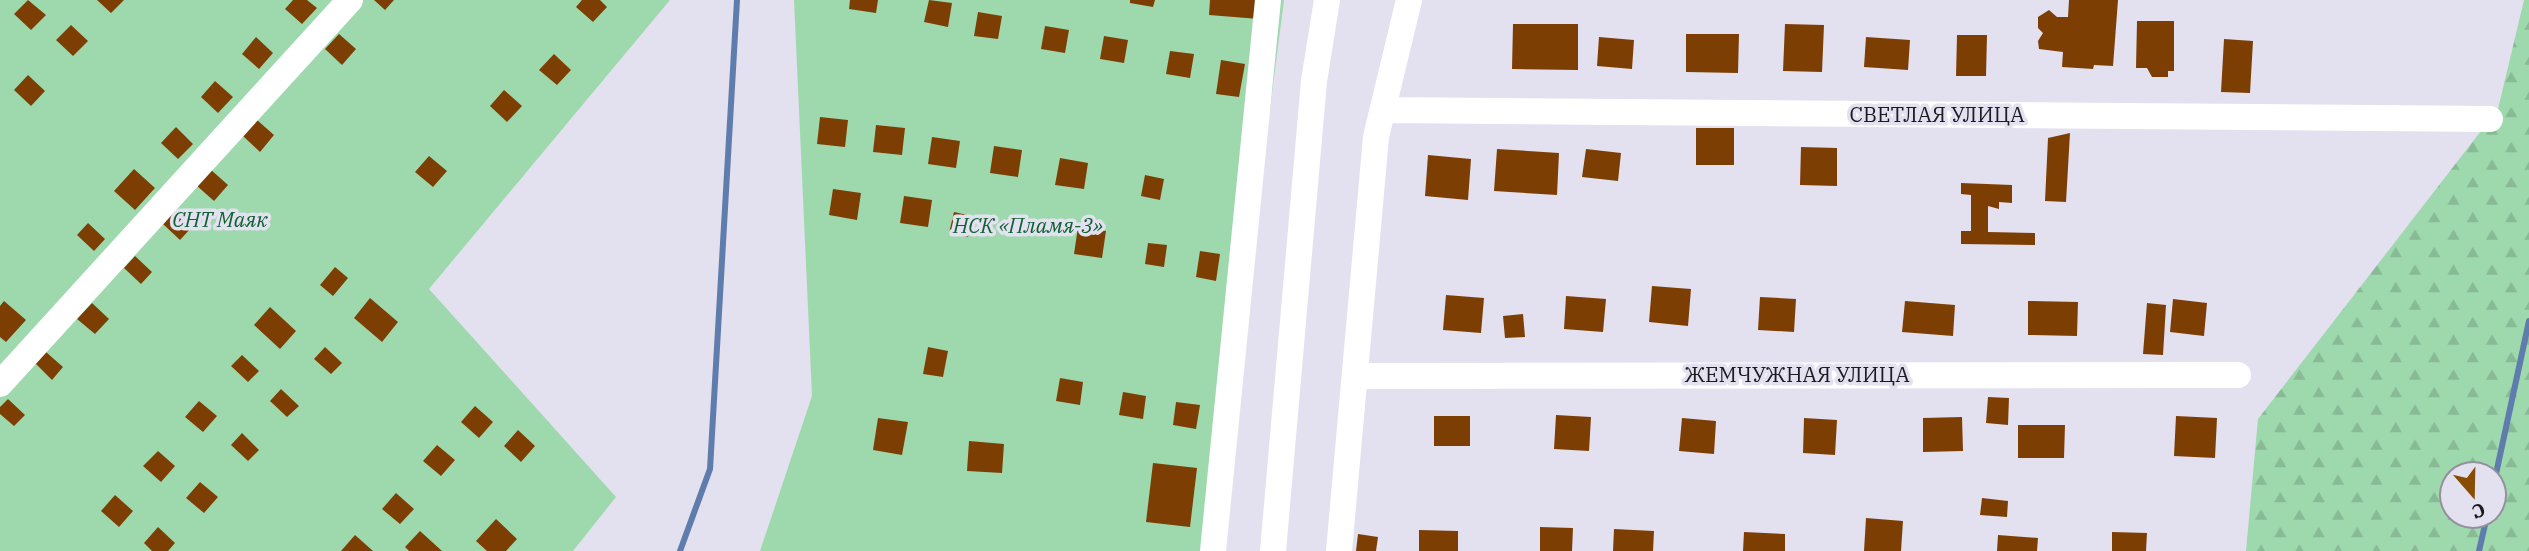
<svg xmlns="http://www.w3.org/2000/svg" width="2529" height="551" font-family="'IBM Plex Serif',serif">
	<defs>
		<pattern id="forest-firs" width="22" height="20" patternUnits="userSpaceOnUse" patternTransform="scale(1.75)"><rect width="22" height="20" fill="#9ed9ad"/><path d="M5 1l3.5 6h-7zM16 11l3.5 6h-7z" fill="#88ba95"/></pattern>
	</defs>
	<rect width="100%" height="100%" fill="#e3e0f0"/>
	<path fill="url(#forest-firs)" fill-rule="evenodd" d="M2524,0H2529V551H2246L2258,419L2498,109ZM2452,474H2494V516H2452Z"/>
	<path fill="#9ed9ad" d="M0,0H670L429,289L616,497L573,551H0Z
		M794,0H1284L1213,551H760L812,396Z"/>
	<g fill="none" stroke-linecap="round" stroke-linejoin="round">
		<path stroke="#5e7cac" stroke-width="6" d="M2494,483L2529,321
			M680,551L710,469L737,0
			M2479,551L2487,516"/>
	</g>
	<path fill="#7d3e04" d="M28,0L46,15L31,30L14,14Z
		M97,0H124L111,13Z
		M293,0H307L317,8L302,24L285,9Z
		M374,0H394L385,10Z
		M582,0H600L607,7L593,22L576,7Z
		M850,0H878L876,13L849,9Z
		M929,0L952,3L948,27L924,22Z
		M1130,0H1155L1153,7L1130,3Z
		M1210,0H1260L1259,19L1209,15Z
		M2069,0H2118L2113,66L2094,65L2093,69L2062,67L2063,52L2039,49L2038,41L2043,33L2038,28V17L2049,10L2057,17H2068Z
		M978,12L1002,16L998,39L974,36Z
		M2137,21H2174V71H2168V77H2152L2147,68H2136Z
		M1513,24H1578V70L1512,69Z
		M1785,24L1824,25L1822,72L1783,71Z
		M71,25L88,41L73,56L56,40Z
		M1045,26L1069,30L1065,53L1041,49Z
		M339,34L356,49L342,65L325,49Z
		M1686,34H1739L1738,73L1686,72Z
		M1957,35H1987L1986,76H1956Z
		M1104,36L1128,40L1124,63L1100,59Z
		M256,37L273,53L259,69L242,54Z
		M1599,37L1634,40L1632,69L1597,66Z
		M1866,37L1910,40L1908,70L1864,67Z
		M2224,39L2253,41L2250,93L2221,92Z
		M1170,51L1194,54L1190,78L1166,74Z
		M554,54L571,70L557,85L539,70Z
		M1221,60L1245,64L1239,97L1216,94Z
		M28,75L45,91L31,106L14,90Z
		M215,81L233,97L218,113L201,97Z
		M504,90L522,106L507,122L490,106Z
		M820,117L848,120L845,147L817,144Z
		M257,120L274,135L260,152L243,136Z
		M876,125L905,128L902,155L873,152Z
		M176,127L193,144L178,159L161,143Z
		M1696,128H1734V165H1696Z
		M2070,133L2066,202L2045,201L2048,138Z
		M932,137L960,141L956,168L928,164Z
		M994,146L1022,150L1018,177L990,173Z
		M1801,147L1837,148V186L1800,185Z
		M1497,149L1559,153L1557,195L1494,191Z
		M1586,149L1621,153L1618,181L1582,177Z
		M1428,155L1471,159L1468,200L1425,196Z
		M429,156L447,171L433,187L415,172Z
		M1060,158L1088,163L1084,189L1055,185Z
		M134,169L155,188L135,210L114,191Z
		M210,169L228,185L214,201L196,185Z
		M1145,175L1164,179L1160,200L1141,196Z
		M1961,183L2012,185V203L1999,202V209L1988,206V232L2035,233V245L1961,244V231H1971V195L1961,194Z
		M833,189L861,193L857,220L829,215Z
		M904,196L932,200L928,227L900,223Z
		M174,212L191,228L180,240L163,224Z
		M954,212L972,216L968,237L949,233Z
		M88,223L105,239L94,251L77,235Z
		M1078,227L1106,231L1102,258L1074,254Z
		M1148,243L1167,245L1164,267L1145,264Z
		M1200,251L1220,254L1216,281L1196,277Z
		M135,256L152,272L141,284L124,268Z
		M335,267L348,278L333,296L320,285Z
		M1652,286L1691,289L1688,326L1649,322Z
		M1446,295L1484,298L1481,333L1443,330Z
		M1566,296L1606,299L1603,332L1564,329Z
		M1760,297L1796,299L1794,332L1758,330Z
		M370,298L398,322L382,342L354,318Z
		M2173,299L2207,303L2204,336L2170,332Z
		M4,301L26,320L6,342L0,337V306Z
		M1905,301L1955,305L1953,336L1902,332Z
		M2028,301L2078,302L2077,336L2028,335Z
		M92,303L109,319L95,334L77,319Z
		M2147,303L2166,305L2163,355L2143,354Z
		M270,307L296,331L280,349L254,325Z
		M1523,314L1525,337L1505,338L1503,316Z
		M325,347L342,363L331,374L314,359Z
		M928,347L948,351L943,377L923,374Z
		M46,352L63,367L52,380L35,363Z
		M242,355L259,371L248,382L231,366Z
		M1060,378L1083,382L1080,405L1056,401Z
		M281,389L299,406L287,417L270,401Z
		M1123,392L1146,396L1143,419L1119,415Z
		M1988,397L2009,398L2008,425L1986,423Z
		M8,399L25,415L14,426L0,414V407Z
		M199,401L217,416L203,432L185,417Z
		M1176,402L1200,405L1196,429L1173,425Z
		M475,406L493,422L479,438L461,422Z
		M1556,415L1591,417L1589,451L1554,449Z
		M1434,416H1470V446H1434Z
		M2176,416L2217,418L2215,458L2174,456Z
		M1962,417L1963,451L1923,452V418Z
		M878,418L908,422L902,455L873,450Z
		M1682,418L1716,421L1714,454L1679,451Z
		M1804,418L1837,420L1835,455L1803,453Z
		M2018,425H2065L2064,458H2018Z
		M518,430L535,446L521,462L504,446Z
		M242,433L259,450L248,461L231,445Z
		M969,441L1004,444L1002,473L967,471Z
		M437,445L455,460L441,476L423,461Z
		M158,451L175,466L161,482L143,466Z
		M1153,463L1197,468L1190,527L1146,522Z
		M200,482L218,497L204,513L186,498Z
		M396,493L414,509L400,524L382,509Z
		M115,495L133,511L119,527L101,511Z
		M1982,498L2008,501L2007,517L1980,515Z
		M1866,518L1903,521L1901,551H1864Z
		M496,519L517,539L506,551H487L476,541Z
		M158,527L175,543L168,551H152L144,543Z
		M1540,527L1573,528L1572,551H1540Z
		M1614,529L1654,531L1653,551H1613Z
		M1419,530L1458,531V551H1419Z
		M420,531L442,551H409L405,547Z
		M1744,532L1785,534V551H1743Z
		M2112,532L2147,533L2146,551H2112Z
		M1358,534L1378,537L1376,551H1356Z
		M355,535L373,551H341Z
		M1998,535L2038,538L2037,551H1997Z"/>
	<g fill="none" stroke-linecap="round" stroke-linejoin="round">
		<path stroke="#fff" stroke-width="26" d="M1385,110L2490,119
			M1355,376L2238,375
			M0,384L350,0
			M1213,551L1268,0
			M1273,551L1314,81L1327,0
			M1339,551L1376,137L1409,0"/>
	</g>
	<g text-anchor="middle" stroke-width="7" stroke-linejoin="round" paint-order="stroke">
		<g font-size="21" fill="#1c1b20" stroke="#e3e0f0">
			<text x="1937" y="122">СВЕТЛАЯ УЛИЦА</text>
			<text x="1797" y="382">ЖЕМЧУЖНАЯ УЛИЦА</text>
		</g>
		<g font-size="21" font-style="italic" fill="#0c6231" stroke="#e3e0f0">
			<text x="220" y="227">СНТ Маяк</text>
			<text x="1028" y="233">НСК «Пламя-3»</text>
		</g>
	</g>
	<g transform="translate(2473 495) rotate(160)"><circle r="33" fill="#e3e0f0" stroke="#93919d" stroke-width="2"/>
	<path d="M0-5L12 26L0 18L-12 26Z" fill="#874d04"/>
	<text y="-10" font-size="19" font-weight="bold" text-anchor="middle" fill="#1c1b20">С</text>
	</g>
</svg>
